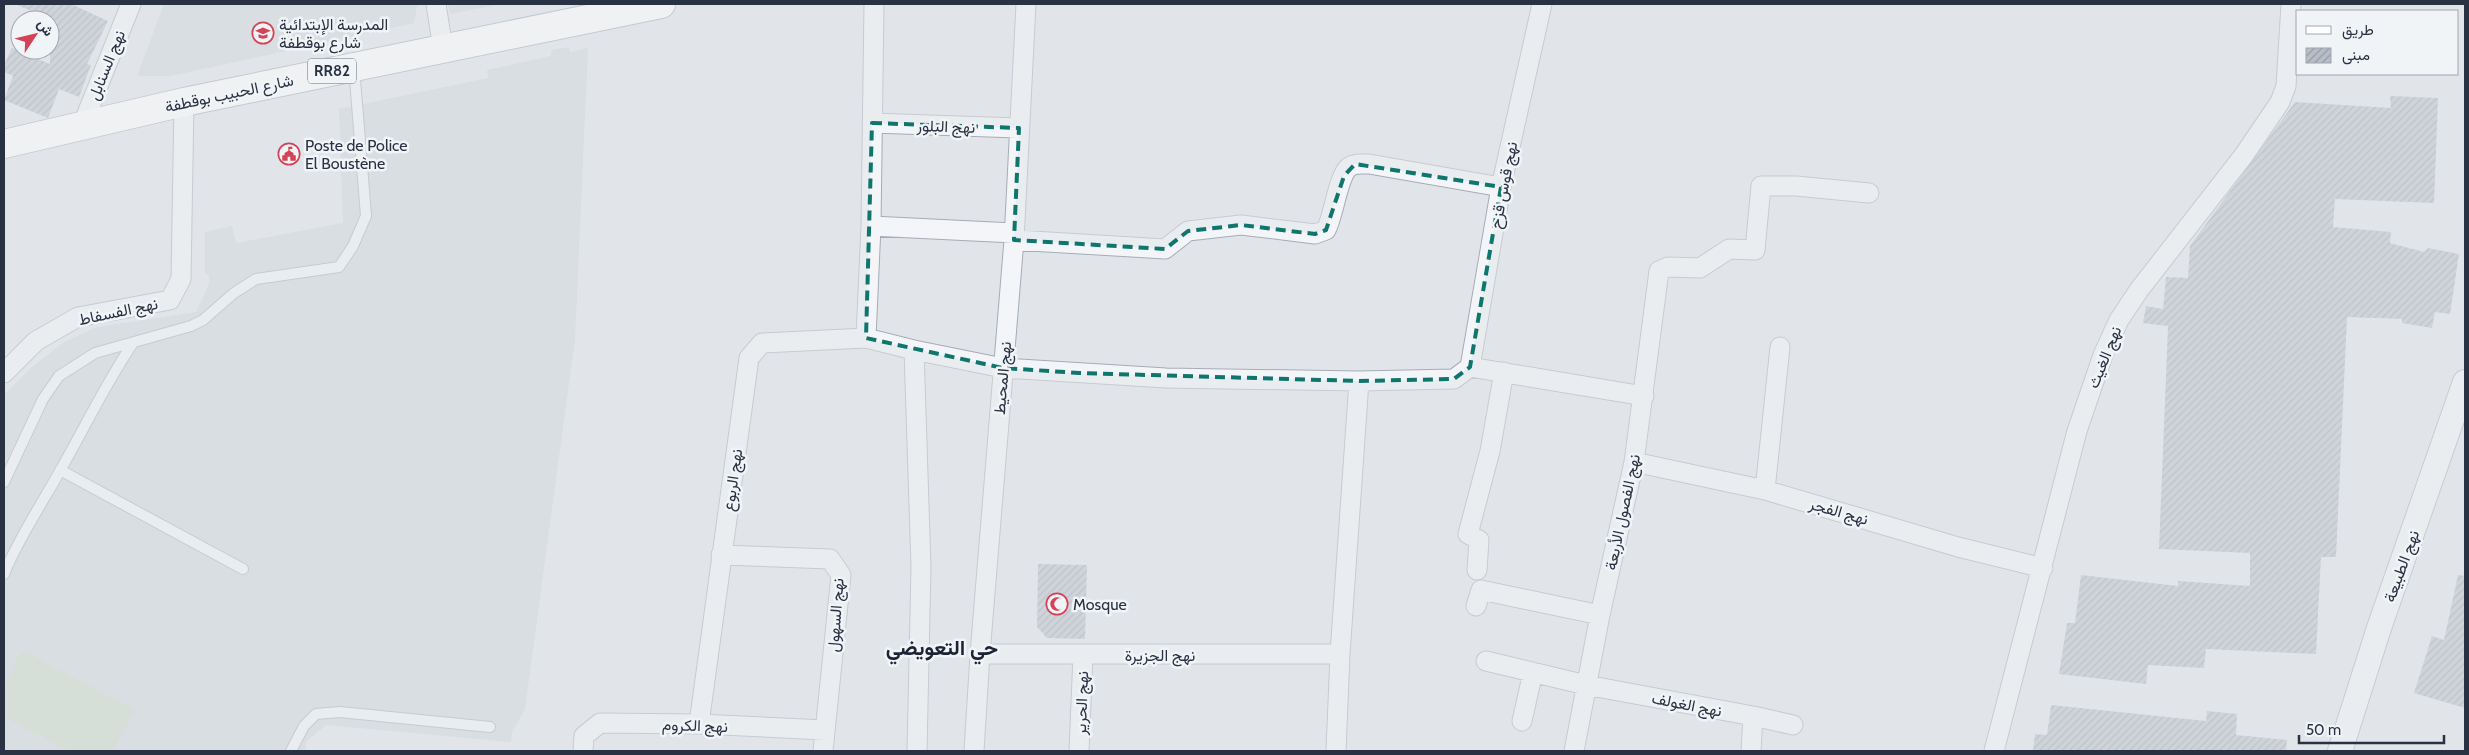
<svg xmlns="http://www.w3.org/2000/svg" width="2469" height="755" font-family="Cabin,Vazirmatn,sans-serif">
	<defs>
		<pattern id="building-hatch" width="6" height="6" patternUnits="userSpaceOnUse" patternTransform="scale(1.25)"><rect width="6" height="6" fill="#b8bec8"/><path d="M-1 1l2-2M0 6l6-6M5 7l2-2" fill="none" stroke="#969ba4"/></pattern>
	</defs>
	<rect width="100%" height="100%" fill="#e1e5ea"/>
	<path fill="#cfd4dc" d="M164,4H417V6L414,23L171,76H137Z
		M448,4H502L450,14Z
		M569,47L570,52L588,48L575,339L525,709L512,732L511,742L326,725L306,742V751H4V395L33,366L64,342L97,327L196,312L209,284V274H205V232L232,226L236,243L343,223L339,109L488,78L487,70L551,56V50Z"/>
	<path fill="#c6d4c2" d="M22,650L135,710L113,751H69L4,717V685Z"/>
	<path fill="url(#building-hatch)" d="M15,4H71L108,21L87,64L91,65L79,97L59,89L48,118L4,100L13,76L4,72V65L12,48L50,64V38L57,22Z
		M2390,96L2438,98L2434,203L2335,199L2333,227L2391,232L2390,243L2424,252L2428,248L2459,254L2450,314L2435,312L2432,328L2402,323V319L2347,317L2336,557H2321L2316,654L2206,649L2204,668L2148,665L2146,684L2059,674L2067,623H2075L2081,575L2178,586V581L2250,586V553L2159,549L2168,326L2143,323L2146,306L2163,309L2166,277L2188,278L2190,246L2295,102L2391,108Z
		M1038,564L1087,565L1085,639L1047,638L1037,627Z
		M2458,575L2465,576V708L2414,693L2432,636L2444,640Z
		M2051,705L2206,721L2207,711L2237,714L2236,735L2287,740L2286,751H2033L2035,734L2047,735Z"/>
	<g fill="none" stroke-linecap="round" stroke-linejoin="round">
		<g stroke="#a6acb5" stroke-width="12">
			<path id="service" d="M60,470L243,569
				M4,482L43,399L59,376L95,353L191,326L203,320L234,293L256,279L339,267L353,246L366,216L354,67
				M4,574C19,537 42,504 61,469C85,427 106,383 133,343
				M291,751L304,726L316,714L340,712L490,727"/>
		</g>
		<g stroke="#a6acb5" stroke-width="21">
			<path id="minor" d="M436,4L443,49
				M872,123L1019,128
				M82,126L131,4
				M871,226L1014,233
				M1014,240L1165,249L1188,231L1241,225L1315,234L1326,230C1334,215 1338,176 1349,167C1355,163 1362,164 1369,164L1501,187
				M866,338L871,226L874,4
				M914,350L921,567L917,751
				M1470,367L1501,187L1542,4
				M4,373L36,341L78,317L170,300L181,279L184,102
				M1634,462L1765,490L1958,547L2043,568
				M1765,490L1780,347
				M721,555L830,559L841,575L823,751
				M1477,570L1479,540L1468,534L1490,451L1504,372
				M1476,606L1481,590L1600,615
				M980,654H1340
				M1486,661L1586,685L1753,716L1751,751
				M1753,716L1793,725
				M1522,721L1533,672
				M699,724L749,358L762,343L866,338L914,350L1003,368L1166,378L1359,381L1454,379L1470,367L1644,396
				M583,751L584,736L600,723L699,724L825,730
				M974,751L980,654L1014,240L1026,4
				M1079,751L1083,655
				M1336,751L1340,654L1359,381
				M1574,751L1600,615L1634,462L1659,271L1668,267L1700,268L1729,249L1755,250L1761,186H1796L1869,193
				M1994,751L2077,431L2103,355L2119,320L2139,290L2244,155L2280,102L2286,86L2291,4"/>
		</g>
		<g stroke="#a6acb5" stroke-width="26">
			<path id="tertiary" d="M2340,751L2379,628L2465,382"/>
		</g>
		<g stroke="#a0a9b6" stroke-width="30">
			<path id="primary" d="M4,144L184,102L661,4"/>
		</g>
		<use href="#service" stroke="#f4f5f8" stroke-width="10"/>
		<use href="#minor" stroke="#f4f5f8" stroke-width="19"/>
		<use href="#tertiary" stroke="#f4f5f8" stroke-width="24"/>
		<use href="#primary" stroke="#fff" stroke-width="28"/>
	</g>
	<path d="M0 0H2469V755H0ZM872,123L1019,128L1014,240L1165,249L1188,231L1241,225L1315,234L1326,230L1344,176L1355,164L1501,187L1470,367L1454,379L1359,381L1079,373L1003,368L866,338Z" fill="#e1e5ea" fill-opacity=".55" fill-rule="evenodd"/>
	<path fill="none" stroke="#0f766e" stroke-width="4" stroke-dasharray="10 6" stroke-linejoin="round" d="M872,123L1019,128L1014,240L1165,249L1188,231L1241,225L1315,234L1326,230L1344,176L1355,164L1501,187L1470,367L1454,379L1359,381L1079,373L1003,368L866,338Z"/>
	<defs>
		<g id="school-ring" transform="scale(1.125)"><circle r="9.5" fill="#f1f4f7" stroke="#d44256" stroke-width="1.5"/><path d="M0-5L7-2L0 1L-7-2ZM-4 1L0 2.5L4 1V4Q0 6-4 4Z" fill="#d44256"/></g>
		<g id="civic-ring" transform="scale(1.125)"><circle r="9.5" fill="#f1f4f7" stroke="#d44256" stroke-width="1.5"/><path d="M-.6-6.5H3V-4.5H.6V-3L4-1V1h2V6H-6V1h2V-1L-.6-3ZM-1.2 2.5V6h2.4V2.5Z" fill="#d44256"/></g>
		<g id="mosque-ring" transform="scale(1.125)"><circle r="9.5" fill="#f1f4f7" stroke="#d44256" stroke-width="1.5"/><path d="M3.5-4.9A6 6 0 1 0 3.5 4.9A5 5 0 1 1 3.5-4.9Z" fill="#d44256"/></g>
	</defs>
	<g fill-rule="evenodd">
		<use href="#school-ring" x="263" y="33"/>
		<use href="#civic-ring" x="289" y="154"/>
		<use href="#mosque-ring" x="1057" y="604"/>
	</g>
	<g text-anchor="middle" stroke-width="5" stroke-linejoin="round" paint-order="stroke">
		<rect fill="#f1f4f7" stroke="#656c79" stroke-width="1" x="308" y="58.5" width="48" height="25" rx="4"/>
		<g font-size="15" font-weight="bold" fill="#293243">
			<text x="332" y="76">RR82</text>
		</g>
		<g font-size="16" fill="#293243" stroke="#f1f4f7" text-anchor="start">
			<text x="279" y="30">المدرسة الإبتدائية<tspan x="279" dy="18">شارع بوقطفة</tspan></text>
			<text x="305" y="151">Poste de Police<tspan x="305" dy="18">El Boustène</tspan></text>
			<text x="1073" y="610">Mosque</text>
		</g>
		<g font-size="16" fill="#293243" stroke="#f1f4f7">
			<text transform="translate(106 65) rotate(-68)" y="6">نهج السنابل</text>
			<text transform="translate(229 93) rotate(-12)" y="6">شارع الحبيب بوقطفة</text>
			<text transform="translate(946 126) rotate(2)" y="6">نهج البلور</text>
			<text transform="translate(1503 185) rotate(-79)" y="6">نهج قوس قزح</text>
			<text transform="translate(118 311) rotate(-12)" y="6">نهج الفسفاط</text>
			<text transform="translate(2104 357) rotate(-68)" y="6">نهج الغيث</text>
			<text transform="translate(1002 378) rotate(-85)" y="6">نهج المحيط</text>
			<text transform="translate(732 480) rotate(-82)" y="6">نهج الربوع</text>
			<text transform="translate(1839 511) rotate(16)" y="6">نهج الفجر</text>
			<text transform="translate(1622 512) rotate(-78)" y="6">نهج الفصول الأربعة</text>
			<text transform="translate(2401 566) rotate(-70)" y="6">نهج الطبيعة</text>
			<text transform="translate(835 615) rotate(-86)" y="6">نهج السهول</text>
			<text x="1160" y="661">نهج الجزيرة</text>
			<text transform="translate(1081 703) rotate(-88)" y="6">نهج الحرير</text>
			<text transform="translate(1687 704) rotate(11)" y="6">نهج الغولف</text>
			<text transform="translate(695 725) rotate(2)" y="6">نهج الكروم</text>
		</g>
		<g font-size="21" font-weight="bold" fill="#1b2334" stroke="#f1f4f7">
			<text x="942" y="655">حي التعويضي</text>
		</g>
	</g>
	<rect width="2469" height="755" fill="none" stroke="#293243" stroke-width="10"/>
	<rect x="2296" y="10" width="162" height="65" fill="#f1f4f7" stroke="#a1a6af"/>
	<rect x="2306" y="26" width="25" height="8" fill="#ffffff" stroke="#a1a6af"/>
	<text x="2342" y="35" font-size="15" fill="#293243">طريق</text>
	<rect x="2306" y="48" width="25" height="15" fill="url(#building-hatch)" stroke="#a1a6af"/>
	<text x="2342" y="60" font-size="15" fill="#293243">مبنى</text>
	<g transform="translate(35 35) rotate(55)"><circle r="24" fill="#f1f4f7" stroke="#a1a6af"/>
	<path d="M0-4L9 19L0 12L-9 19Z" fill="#d44256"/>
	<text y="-8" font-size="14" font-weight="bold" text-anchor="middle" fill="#293243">ش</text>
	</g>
	<path d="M2299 735v8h145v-8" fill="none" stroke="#293243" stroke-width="2.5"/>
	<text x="2306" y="735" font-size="15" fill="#293243" stroke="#f1f4f7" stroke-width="4" paint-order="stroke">50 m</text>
</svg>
